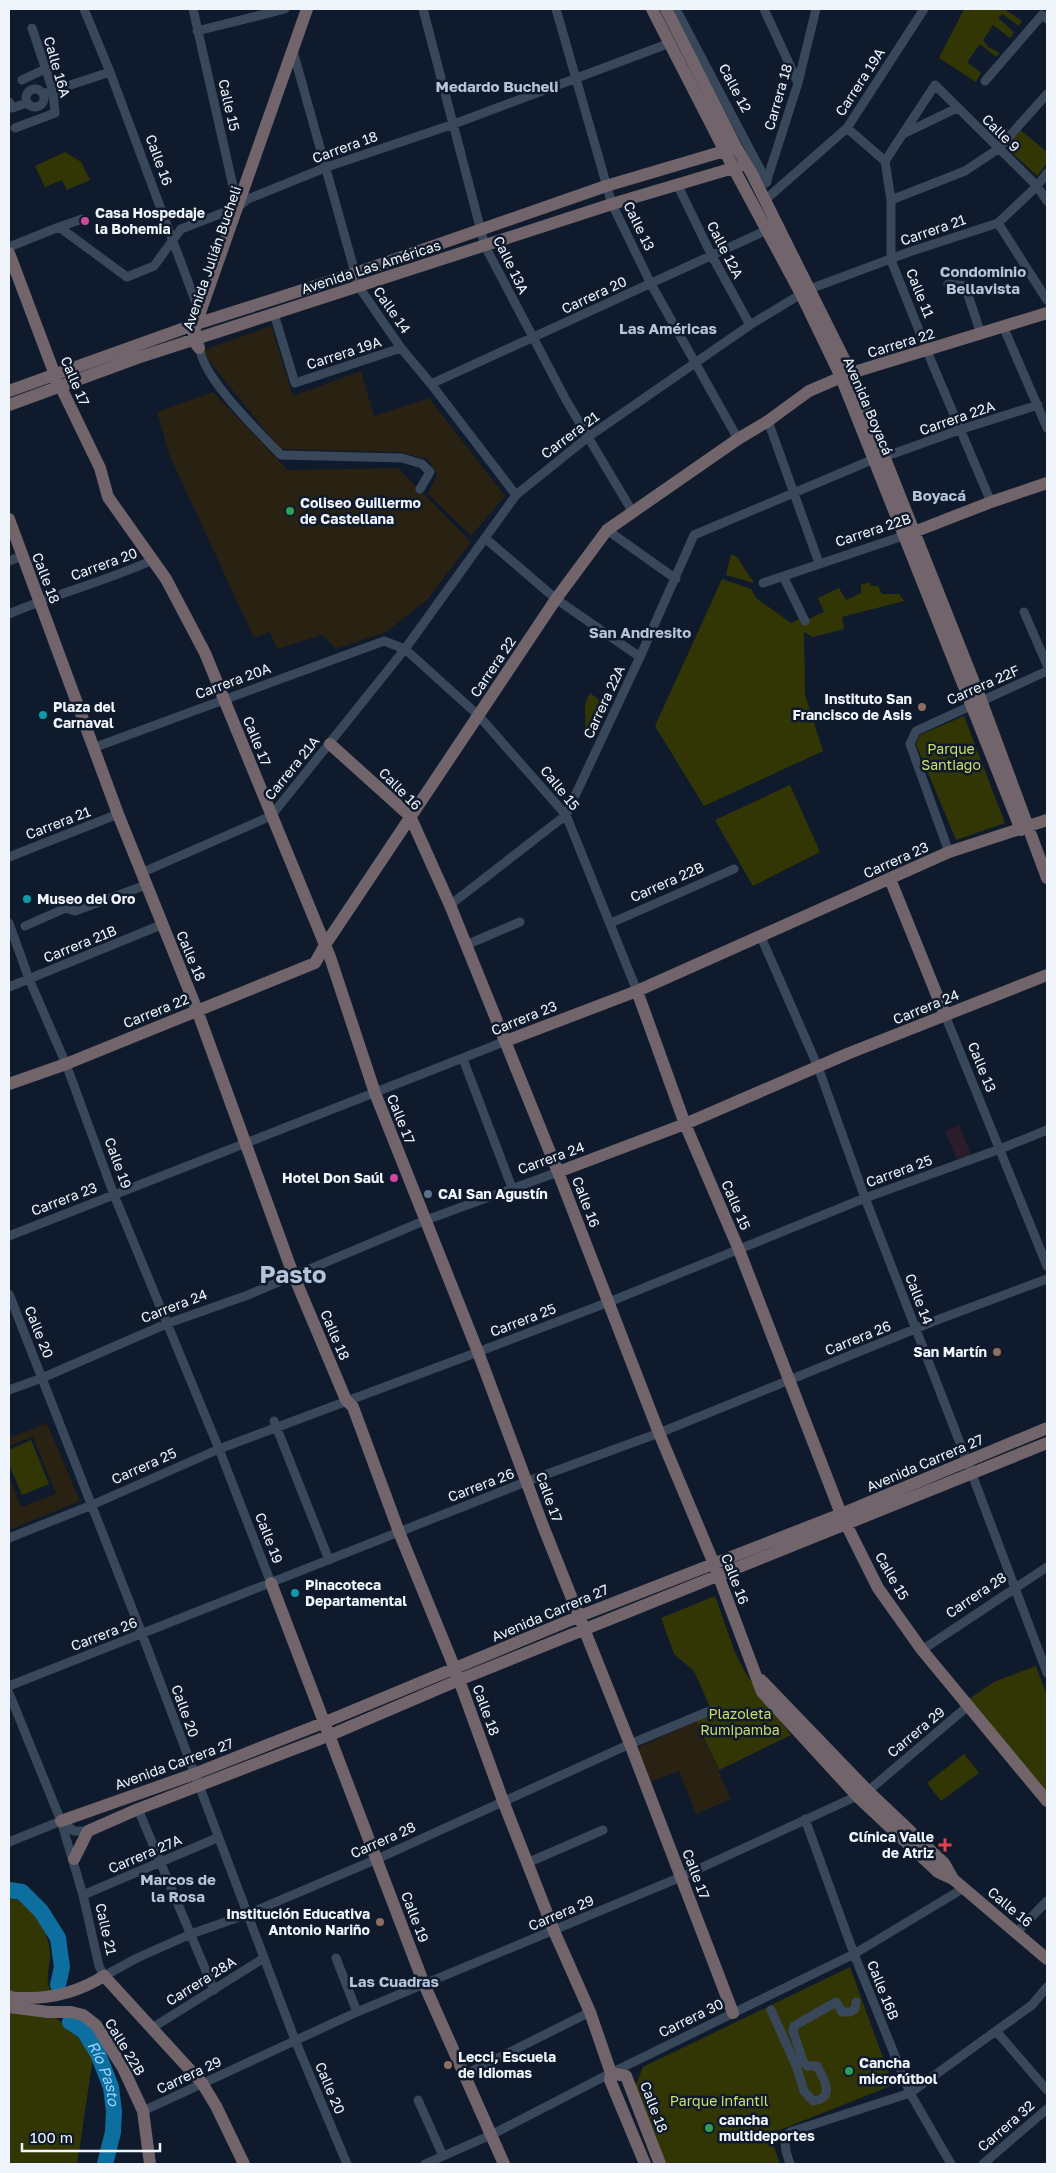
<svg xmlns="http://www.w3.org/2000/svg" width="1056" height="2173" font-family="'Golos Text',sans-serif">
	<rect width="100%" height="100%" fill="#0f1b2c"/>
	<path fill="#292111" d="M271,326L293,396L361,371L374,416L429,398L505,496L471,536L428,494L437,474L428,459L400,452L280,449L201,351Z
		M213,392L288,470L398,468L471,542L427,600L386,632L336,649L322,635L277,649L270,632L254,638L169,454L157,412Z
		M47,1423L80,1501L9,1530V1476L21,1507L56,1494L33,1437L9,1446V1438Z
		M696,1721L731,1799L696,1814L679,1771L650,1782L637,1748Z"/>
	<path fill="#2a1d29" d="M959,1125L971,1155L957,1160L945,1131Z"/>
	<path fill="#323604" d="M964,9H1004L1022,21L1019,26L1002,14L998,18L1014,32L1010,38L993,25L983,40L988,47L1000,53L996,57L980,44L967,62L981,73L976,82L939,58Z
		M1019,129L1047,152V163L1037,176L1006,147Z
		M65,152L81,162L90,180L67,190L62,180L45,187L35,166Z
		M731,554L737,557L754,583L726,575Z
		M722,579L751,589L756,598L791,623L804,617L806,620L824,612L818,598L839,588L846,600L861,593V585L869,582L871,586H878L882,594H899L904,601L842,617L844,629L813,637L804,632L805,695L823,751L704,806L655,726Z
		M590,693L606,705L594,738L584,734C588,719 581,708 590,693Z
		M964,716L1005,823L956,840L916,744L920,735Z
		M790,785L820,852L753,886L715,820Z
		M31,1440L49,1484L22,1495L9,1464V1450Z
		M715,1596L734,1650L746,1674L791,1735L719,1770L696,1721L710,1707L694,1671L674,1654L661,1618Z
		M1036,1666L1047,1696V1794L966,1701L994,1682Z
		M964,1754L979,1773L941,1801L927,1783Z
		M9,1898C13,1899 20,1900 24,1902C38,1911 50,1938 50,1954C50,1970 44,1976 51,1992L17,1993L9,1990Z
		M850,1967L893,2085L775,2132L771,2138L780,2164H664L634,2090L643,2067Z
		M9,2007L48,2012L73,2031L93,2058L77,2164H9Z"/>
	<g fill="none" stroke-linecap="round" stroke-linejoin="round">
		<g stroke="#0d6fa0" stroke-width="16">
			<path d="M9,1890L22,1892L41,1911L58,1938L62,1967L58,1985"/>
			<path id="s1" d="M70,2022L84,2031L98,2054L111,2087L114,2111L113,2132L105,2164"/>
		</g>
		<path stroke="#39475a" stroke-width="9" d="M84,9L110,72L196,303V316
			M193,9L237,204
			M423,9L485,246L566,400L632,511
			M556,9L612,204L651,284L738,439
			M676,9L767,182
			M764,9L798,83
			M197,31L285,9
			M293,51L359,287L401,348L431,384L516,495
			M22,80L45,69
			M985,81L1042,15L1047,19
			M26 98a9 9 0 1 1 18 0a9 9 0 1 1-18 0Z
			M43,94L110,72
			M9,102L12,108L27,103
			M15,128L55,113L53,91L32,28
			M847,128L885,161L891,200V260L932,363L991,502
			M903,134L957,108
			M885,161L935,85L1037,186L1047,201
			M766,183L798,83L816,9
			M678,186L711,254L750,325
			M765,200L847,128L924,9
			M891,200L965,171L998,149L1047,94
			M998,223L1047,300
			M59,227L82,219
			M9,247L59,227L127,277L154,266L181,229L238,207L248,199L327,167L454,124L670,43
			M948,284L965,286L981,334
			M810,289L909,252L998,223L1037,186L1047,173
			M274,314L295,383L401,348
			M1003,326L1047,428
			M200,343C195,371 261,434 281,455L402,458L422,464L430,472L420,489
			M431,384L767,230
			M768,421L819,563
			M884,457L962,429L1038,405
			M607,530L676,579
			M485,538L556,599L640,657
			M9,561L22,556
			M783,576L805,621
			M763,583L909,534
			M1024,612L1047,665
			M9,614C56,594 106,581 153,560
			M93,748L384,641L405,649L478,715L566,815L637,991
			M949,852L910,744L916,731L1047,671
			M9,857L118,814
			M141,873L271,816L405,649L516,495L588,437L750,325L801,294
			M450,905L566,815L640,657L694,535L874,459
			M9,923L29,979L66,1064L114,1195L219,1449L271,1583
			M611,923L734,869
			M25,926L66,908L75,911L146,885
			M761,937L818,1067L865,1198L967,1461L1047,1673
			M466,945L520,922
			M9,987L161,925
			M945,1015L1047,1266
			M463,1059L512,1188
			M9,1236L506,1041
			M9,1294L142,1634L295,2040L347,2164
			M9,1390L42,1378L166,1324L248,1295L426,1220L558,1172
			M274,1421L329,1560
			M9,1538L92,1505L219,1449L478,1352L609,1302L865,1198L1000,1149L1047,1130
			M922,1650L1047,1567
			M9,1686L528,1481L659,1433L937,1320L1047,1279
			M9,1693L61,1821L83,1895L99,1966L104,1976L137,1958L191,1934L248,1914L377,1859L630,1744L712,1710
			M138,1809L214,1990
			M805,1819L854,1954L910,2093L951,2164
			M63,1823L74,1831H88
			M9,1842L61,1821
			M527,1863L603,1830
			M83,1895L217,1838
			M1017,1932L1047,1901
			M336,1958L357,2012
			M771,2010L797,2068L804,2091L813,2101C836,2098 824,2079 817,2066H807L803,2061L793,2031L794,2026L836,2002L842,2012H850L855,2009L856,2002
			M152,2028L264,1958
			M997,2032L1047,2090
			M466,2074L590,2012
			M418,2100L443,2156
			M143,2111L357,2012L681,1877L868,1791L968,1706
			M425,2164L491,2135L611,2073L854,1954L964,1888
			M790,2164C786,2152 782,2143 790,2132L910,2093L1032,2005L1047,1987
			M983,2164L1047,2109"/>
		<path stroke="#71646a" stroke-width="12" d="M652,9L734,169L801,294L841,377L1021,830
			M666,9L736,147L752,174L851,373L981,700L1047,878
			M9,253L55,375L100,468L108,497L166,579L205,653L330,957L375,1093L478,1352L543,1526L630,1744L733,2013
			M199,348L193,340L196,324L307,9
			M9,391L196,324L356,273L606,186L731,149
			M9,405L137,358L612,204L740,166
			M9,519L118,814L197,1010L293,1274L346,1400L353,1407L399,1532L455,1669L503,1801L554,1931L590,2012L611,2073L610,2080L645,2164
			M914,532L991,502L1047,483
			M330,744L410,816L450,905L558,1172L659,1433L714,1564L762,1692L858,1797L938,1872L953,1879L1047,1959
			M890,879L945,1015
			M637,991L685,1124L739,1250L841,1514L878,1588L922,1650L1047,1801
			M506,1041L637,991L949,852L1047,820
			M9,1084L66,1064L315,963L325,945L556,599L607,530L738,439L768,421L809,391L851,373L1047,313
			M558,1172L685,1124L847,1054L1047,975
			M271,1583L424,1984L504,2164
			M761,1680L868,1791L944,1863L953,1879
			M61,1821L194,1774L323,1723L580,1616L841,1514L1047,1428
			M74,1859L88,1831L138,1809L328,1736L459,1680L1047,1443
			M9,1996C15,1999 21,1998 28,1998C56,1998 80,1991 104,1976L202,2083L216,2106L244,2164
			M9,2007L48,2012H71L83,2015L96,2025L123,2068L143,2111L150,2164
			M611,2073L626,2076L660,2164"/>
	</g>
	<g fill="#d1479c" stroke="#0f1b2c" stroke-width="2">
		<circle cx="85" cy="221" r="5"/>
		<circle cx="394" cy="1178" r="5"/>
	</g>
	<g fill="#2e9e5b" stroke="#0f1b2c" stroke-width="2">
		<circle cx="290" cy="511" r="5"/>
		<circle cx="849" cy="2071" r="5"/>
		<circle cx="709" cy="2128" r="5"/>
	</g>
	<g fill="#8d6e63" stroke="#0f1b2c" stroke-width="2">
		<circle cx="922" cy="707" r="5"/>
		<circle cx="997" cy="1352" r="5"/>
		<circle cx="380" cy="1922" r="5"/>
		<circle cx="448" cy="2065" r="5"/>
	</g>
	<g fill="#0f9aa8" stroke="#0f1b2c" stroke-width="2">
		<circle cx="43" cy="715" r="5"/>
		<circle cx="27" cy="899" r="5"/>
		<circle cx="295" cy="1593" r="5"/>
	</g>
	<circle fill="#5c6f8a" stroke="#0f1b2c" stroke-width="2" cx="428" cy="1194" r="5"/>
	<path fill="#e0444e" stroke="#0f1b2c" stroke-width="2" d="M942.5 1837.5h5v5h5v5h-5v5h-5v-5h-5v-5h5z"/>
	<g text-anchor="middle" stroke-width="5" stroke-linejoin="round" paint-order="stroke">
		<g font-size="14" fill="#f0f5fc" stroke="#0f1b2c">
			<text transform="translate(57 67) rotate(74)" y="5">Calle 16A</text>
			<text transform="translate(860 82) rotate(-57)" y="5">Carrera 19A</text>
			<text transform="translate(735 88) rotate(62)" y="5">Calle 12</text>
			<text transform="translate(778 97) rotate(-74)" y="5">Carrera 18</text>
			<text transform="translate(229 105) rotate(77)" y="5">Calle 15</text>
			<text transform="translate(1001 133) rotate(45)" y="5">Calle 9</text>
			<text transform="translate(345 147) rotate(-20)" y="5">Carrera 18</text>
			<text transform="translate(159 160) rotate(70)" y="5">Calle 16</text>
			<text transform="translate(639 226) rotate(64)" y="5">Calle 13</text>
			<text transform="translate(933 230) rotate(-19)" y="5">Carrera 21</text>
			<text transform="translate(725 250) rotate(63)" y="5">Calle 12A</text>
			<text transform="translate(212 258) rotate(-71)" y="5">Avenida Julián Bucheli</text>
			<text transform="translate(511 265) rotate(64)" y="5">Calle 13A</text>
			<text transform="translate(371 267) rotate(-18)" y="5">Avenida Las Américas</text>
			<text transform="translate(920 293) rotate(68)" y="5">Calle 11</text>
			<text transform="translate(594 295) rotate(-25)" y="5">Carrera 20</text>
			<text transform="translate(392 310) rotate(55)" y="5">Calle 14</text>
			<text transform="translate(901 343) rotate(-17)" y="5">Carrera 22</text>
			<text transform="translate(344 353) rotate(-18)" y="5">Carrera 19A</text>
			<text transform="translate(75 381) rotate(67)" y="5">Calle 17</text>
			<text transform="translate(868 406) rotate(67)" y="5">Avenida Boyacá</text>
			<text transform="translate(957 418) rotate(-19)" y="5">Carrera 22A</text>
			<text transform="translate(570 435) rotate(-37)" y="5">Carrera 21</text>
			<text transform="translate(873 530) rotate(-18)" y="5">Carrera 22B</text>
			<text transform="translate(104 564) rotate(-20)" y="5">Carrera 20</text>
			<text transform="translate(46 578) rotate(69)" y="5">Calle 18</text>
			<text transform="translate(493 667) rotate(-56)" y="5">Carrera 22</text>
			<text transform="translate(233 681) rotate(-20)" y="5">Carrera 20A</text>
			<text transform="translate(983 685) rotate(-24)" y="5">Carrera 22F</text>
			<text transform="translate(604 702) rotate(-65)" y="5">Carrera 22A</text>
			<text transform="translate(257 741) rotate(68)" y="5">Calle 17</text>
			<text transform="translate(292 768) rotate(-51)" y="5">Carrera 21A</text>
			<text transform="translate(560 788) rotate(51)" y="5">Calle 15</text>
			<text transform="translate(400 789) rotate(45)" y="5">Calle 16</text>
			<text transform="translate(58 823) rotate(-21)" y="5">Carrera 21</text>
			<text transform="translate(896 860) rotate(-24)" y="5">Carrera 23</text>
			<text transform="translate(667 882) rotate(-24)" y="5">Carrera 22B</text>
			<text transform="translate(80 944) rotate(-22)" y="5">Carrera 21B</text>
			<text transform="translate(191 956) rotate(67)" y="5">Calle 18</text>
			<text transform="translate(926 1007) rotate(-22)" y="5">Carrera 24</text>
			<text transform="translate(156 1011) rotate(-22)" y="5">Carrera 22</text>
			<text transform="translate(524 1018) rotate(-22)" y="5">Carrera 23</text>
			<text transform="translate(982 1067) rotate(68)" y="5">Calle 13</text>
			<text transform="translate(401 1119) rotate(68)" y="5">Calle 17</text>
			<text transform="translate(551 1158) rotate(-20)" y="5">Carrera 24</text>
			<text transform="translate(118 1163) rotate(70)" y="5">Calle 19</text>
			<text transform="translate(899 1171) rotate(-20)" y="5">Carrera 25</text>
			<text transform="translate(64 1199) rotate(-21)" y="5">Carrera 23</text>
			<text transform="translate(586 1202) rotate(69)" y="5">Calle 16</text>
			<text transform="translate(736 1205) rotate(67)" y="5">Calle 15</text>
			<text transform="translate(919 1299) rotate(69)" y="5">Calle 14</text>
			<text transform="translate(174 1306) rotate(-21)" y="5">Carrera 24</text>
			<text transform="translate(523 1320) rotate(-21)" y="5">Carrera 25</text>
			<text transform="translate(39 1332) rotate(68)" y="5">Calle 20</text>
			<text transform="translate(335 1335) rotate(67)" y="5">Calle 18</text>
			<text transform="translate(858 1338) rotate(-22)" y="5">Carrera 26</text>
			<text transform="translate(925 1463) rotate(-23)" y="5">Avenida Carrera 27</text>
			<text transform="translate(144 1466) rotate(-24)" y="5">Carrera 25</text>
			<text transform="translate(481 1485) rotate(-21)" y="5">Carrera 26</text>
			<text transform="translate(549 1497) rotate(70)" y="5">Calle 17</text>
			<text transform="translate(269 1538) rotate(69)" y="5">Calle 19</text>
			<text transform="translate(892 1576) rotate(60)" y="5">Calle 15</text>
			<text transform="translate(735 1579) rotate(69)" y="5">Calle 16</text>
			<text transform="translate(976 1595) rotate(-34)" y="5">Carrera 28</text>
			<text transform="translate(550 1613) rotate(-23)" y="5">Avenida Carrera 27</text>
			<text transform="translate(104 1634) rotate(-21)" y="5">Carrera 26</text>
			<text transform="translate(486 1710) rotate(70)" y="5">Calle 18</text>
			<text transform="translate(185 1711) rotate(70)" y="5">Calle 20</text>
			<text transform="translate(916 1732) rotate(-40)" y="5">Carrera 29</text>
			<text transform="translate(174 1764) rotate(-20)" y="5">Avenida Carrera 27</text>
			<text transform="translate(383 1840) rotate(-24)" y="5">Carrera 28</text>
			<text transform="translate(145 1854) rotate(-23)" y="5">Carrera 27A</text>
			<text transform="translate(696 1874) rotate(69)" y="5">Calle 17</text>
			<text transform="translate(1010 1907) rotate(40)" y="5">Calle 16</text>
			<text transform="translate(561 1913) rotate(-23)" y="5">Carrera 29</text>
			<text transform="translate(415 1917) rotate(69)" y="5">Calle 19</text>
			<text transform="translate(106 1929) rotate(77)" y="5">Calle 21</text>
			<text transform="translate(201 1981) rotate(-32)" y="5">Carrera 28A</text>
			<text transform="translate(883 1990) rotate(68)" y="5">Calle 16B</text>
			<text transform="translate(691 2018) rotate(-26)" y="5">Carrera 30</text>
			<text transform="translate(125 2047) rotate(59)" y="5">Calle 22B</text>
			<text transform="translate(189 2075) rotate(-25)" y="5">Carrera 29</text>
			<text transform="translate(330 2088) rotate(67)" y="5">Calle 20</text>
			<text transform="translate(654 2107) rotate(69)" y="5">Calle 18</text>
			<text transform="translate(1006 2126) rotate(-41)" y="5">Carrera 32</text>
		</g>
		<g font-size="14" font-weight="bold" fill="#f0f5fc" stroke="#0f1b2c" text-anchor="start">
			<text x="95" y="218">Casa Hospedaje<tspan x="95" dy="16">la Bohemia</tspan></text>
			<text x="300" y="508">Coliseo Guillermo<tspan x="300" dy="16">de Castellana</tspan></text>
			<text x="912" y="704" text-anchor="end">Instituto San<tspan x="912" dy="16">Francisco de Asis</tspan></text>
			<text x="53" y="712">Plaza del<tspan x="53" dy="16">Carnaval</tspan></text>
			<text x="37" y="904">Museo del Oro</text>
			<text x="384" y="1183" text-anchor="end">Hotel Don Saúl</text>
			<text x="438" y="1199">CAI San Agustín</text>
			<text x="987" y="1357" text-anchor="end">San Martín</text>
			<text x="305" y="1590">Pinacoteca<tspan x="305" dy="16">Departamental</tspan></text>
			<text x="934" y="1842" text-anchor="end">Clínica Valle<tspan x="934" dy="16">de Atriz</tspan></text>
			<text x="370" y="1919" text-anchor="end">Institución Educativa<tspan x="370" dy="16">Antonio Nariño</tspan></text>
			<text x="458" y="2062">Lecci, Escuela<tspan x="458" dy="16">de Idiomas</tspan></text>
			<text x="859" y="2068">Cancha<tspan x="859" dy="16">microfútbol</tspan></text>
			<text x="719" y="2125">cancha<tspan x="719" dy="16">multideportes</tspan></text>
		</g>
		<g font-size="14" fill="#d2de6a" stroke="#0f1b2c">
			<text x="951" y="754">Parque<tspan x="951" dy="16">Santiago</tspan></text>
			<text x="740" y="1719">Plazoleta<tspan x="740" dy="16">Rumipamba</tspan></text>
			<text x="719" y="2106">Parque infantil</text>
		</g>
		<g font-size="15" font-weight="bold" fill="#b3c4db" stroke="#0f1b2c">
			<text x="497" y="92">Medardo Bucheli</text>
			<text x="983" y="277">Condominio<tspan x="983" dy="17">Bellavista</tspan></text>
			<text x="668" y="334">Las Américas</text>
			<text x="939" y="501">Boyacá</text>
			<text x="640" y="638">San Andresito</text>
			<text x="178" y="1885">Marcos de<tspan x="178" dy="17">la Rosa</tspan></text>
			<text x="394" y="1987">Las Cuadras</text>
		</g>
		<g font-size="15" font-style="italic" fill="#97d4fd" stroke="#0f1b2c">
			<text dy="5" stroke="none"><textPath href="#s1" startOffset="64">Río Pasto</textPath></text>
		</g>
		<g font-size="24" font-weight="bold" fill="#b3c4db" stroke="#0f1b2c">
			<text x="293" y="1283">Pasto</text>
		</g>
	</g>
	<rect width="1056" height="2173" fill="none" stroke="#f0f5fc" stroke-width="20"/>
	<path d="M22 2143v8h138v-8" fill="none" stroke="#f0f5fc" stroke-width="2.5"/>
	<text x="30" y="2143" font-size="15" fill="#f0f5fc" stroke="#0f1b2c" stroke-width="4" paint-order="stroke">100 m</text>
</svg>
